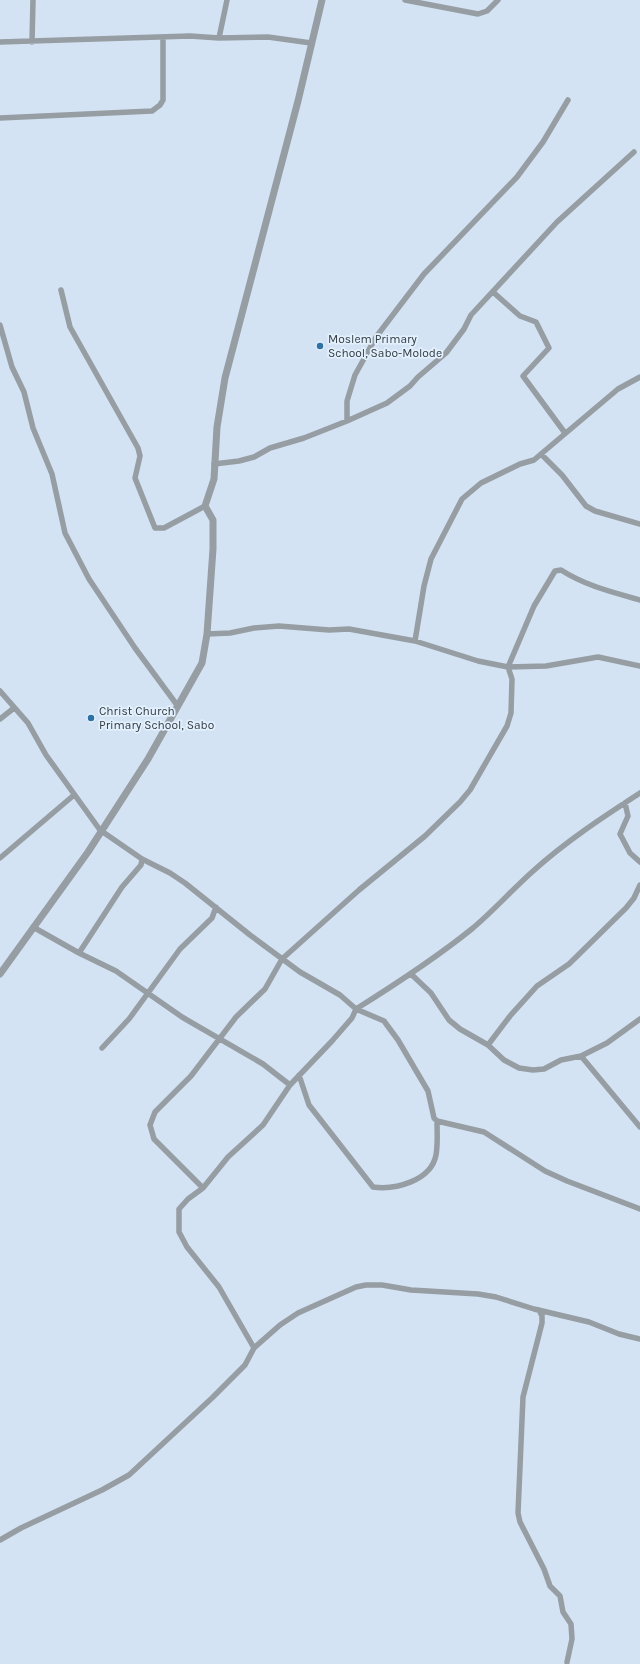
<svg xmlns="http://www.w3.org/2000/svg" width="640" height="1664" font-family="Karla,sans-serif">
	<rect width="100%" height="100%" fill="#d3e3f3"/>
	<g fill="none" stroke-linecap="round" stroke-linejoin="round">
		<path stroke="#969da3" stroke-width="5.5" d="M405,0L478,14L487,11L498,0
			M219,38L227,0
			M0,42L190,36L219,38L268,37L311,43
			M32,42L33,0
			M0,118L152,111L160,105L163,100V37
			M61,290L70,327L138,448L140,456L135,478L155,528H164L205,506
			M493,292L520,316L536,322L549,348L523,376L565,433
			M0,325L12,367L24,392L33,428L52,474L65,533L89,579L135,648L177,705
			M347,421V401L355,375L376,337L424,274L517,177L543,142L568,100
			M541,454L562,475L586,506L595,511L640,524
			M214,464L239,461L254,457L270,448L304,438L347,421L387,403L410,386L418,377L446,353L464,329L471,315L557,222L634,152
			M207,634L230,633L254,628L279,626L329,630L349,629L415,641L478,661L508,667L546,666L598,657L640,666
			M415,641L424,586L431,559L462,499L481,483L520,464L534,460L541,454L618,389L640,377
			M0,691L28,723L46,755L100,830L142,859L170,873L185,883L250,935L300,972L340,995L356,1009L384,1021L398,1040L428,1091L434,1118L437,1121L484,1132L545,1171L567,1181L640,1209
			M0,719L14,708
			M625,803L628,816L620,834L630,853L640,862
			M0,858L74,795
			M33,927L79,953L116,971L182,1017L263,1064L290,1085
			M79,953L122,887L141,865L142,859
			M411,974L431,993L449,1020L460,1029L488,1045L504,1060L519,1068L533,1070L544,1069L561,1060L581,1056L607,1043L640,1019
			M488,1045L510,1016L537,986L569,964L626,908L634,898L640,885
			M102,1048L129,1019L180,949L212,918L216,907
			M581,1056L640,1127
			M299,1075L309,1105L373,1187C395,1190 431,1181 436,1155C438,1144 437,1132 437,1121
			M203,1188L154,1139L150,1125L155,1112L191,1076L236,1017L265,989L282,959L359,890L425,836L460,802L470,790L507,726L511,713L512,679L508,667L534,606L555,571L561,570C586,586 612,592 640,600
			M539,1310L542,1316V1323L523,1397L518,1513L520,1522L544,1569L550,1586L560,1596L563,1612L571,1624L572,1639L567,1662
			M254,1348L219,1287L187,1247L179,1232V1209L188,1199L203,1188L228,1157L263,1125L290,1085L332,1041L352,1018L356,1009C396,984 436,958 473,928C494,910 512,890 532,872C565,842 603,817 640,793
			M0,1540L21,1528L102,1490L129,1475L212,1398L245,1365L254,1348L280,1325L298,1313L356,1287L366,1285H382L411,1290L478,1294L496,1297L534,1309L589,1322L619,1334L640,1339"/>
		<path stroke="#969da3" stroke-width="7" d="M0,974L88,852L148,759L202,663L207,634L213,549V520L205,506L214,479L217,427L225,378L298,101L322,0"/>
	</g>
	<g fill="#2f71a7" stroke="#e3f0fd" stroke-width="1.5">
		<circle cx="320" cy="346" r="4"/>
		<circle cx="91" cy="718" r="4"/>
	</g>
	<g text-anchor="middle" stroke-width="3.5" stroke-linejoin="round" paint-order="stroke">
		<g font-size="12" fill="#343b41" stroke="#e3f0fd" text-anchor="start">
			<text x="328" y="343">Moslem Primary<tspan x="328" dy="14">School, Sabo-Molode</tspan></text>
			<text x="99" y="715">Christ Church<tspan x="99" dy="14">Primary School, Sabo</tspan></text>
		</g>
	</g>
</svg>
